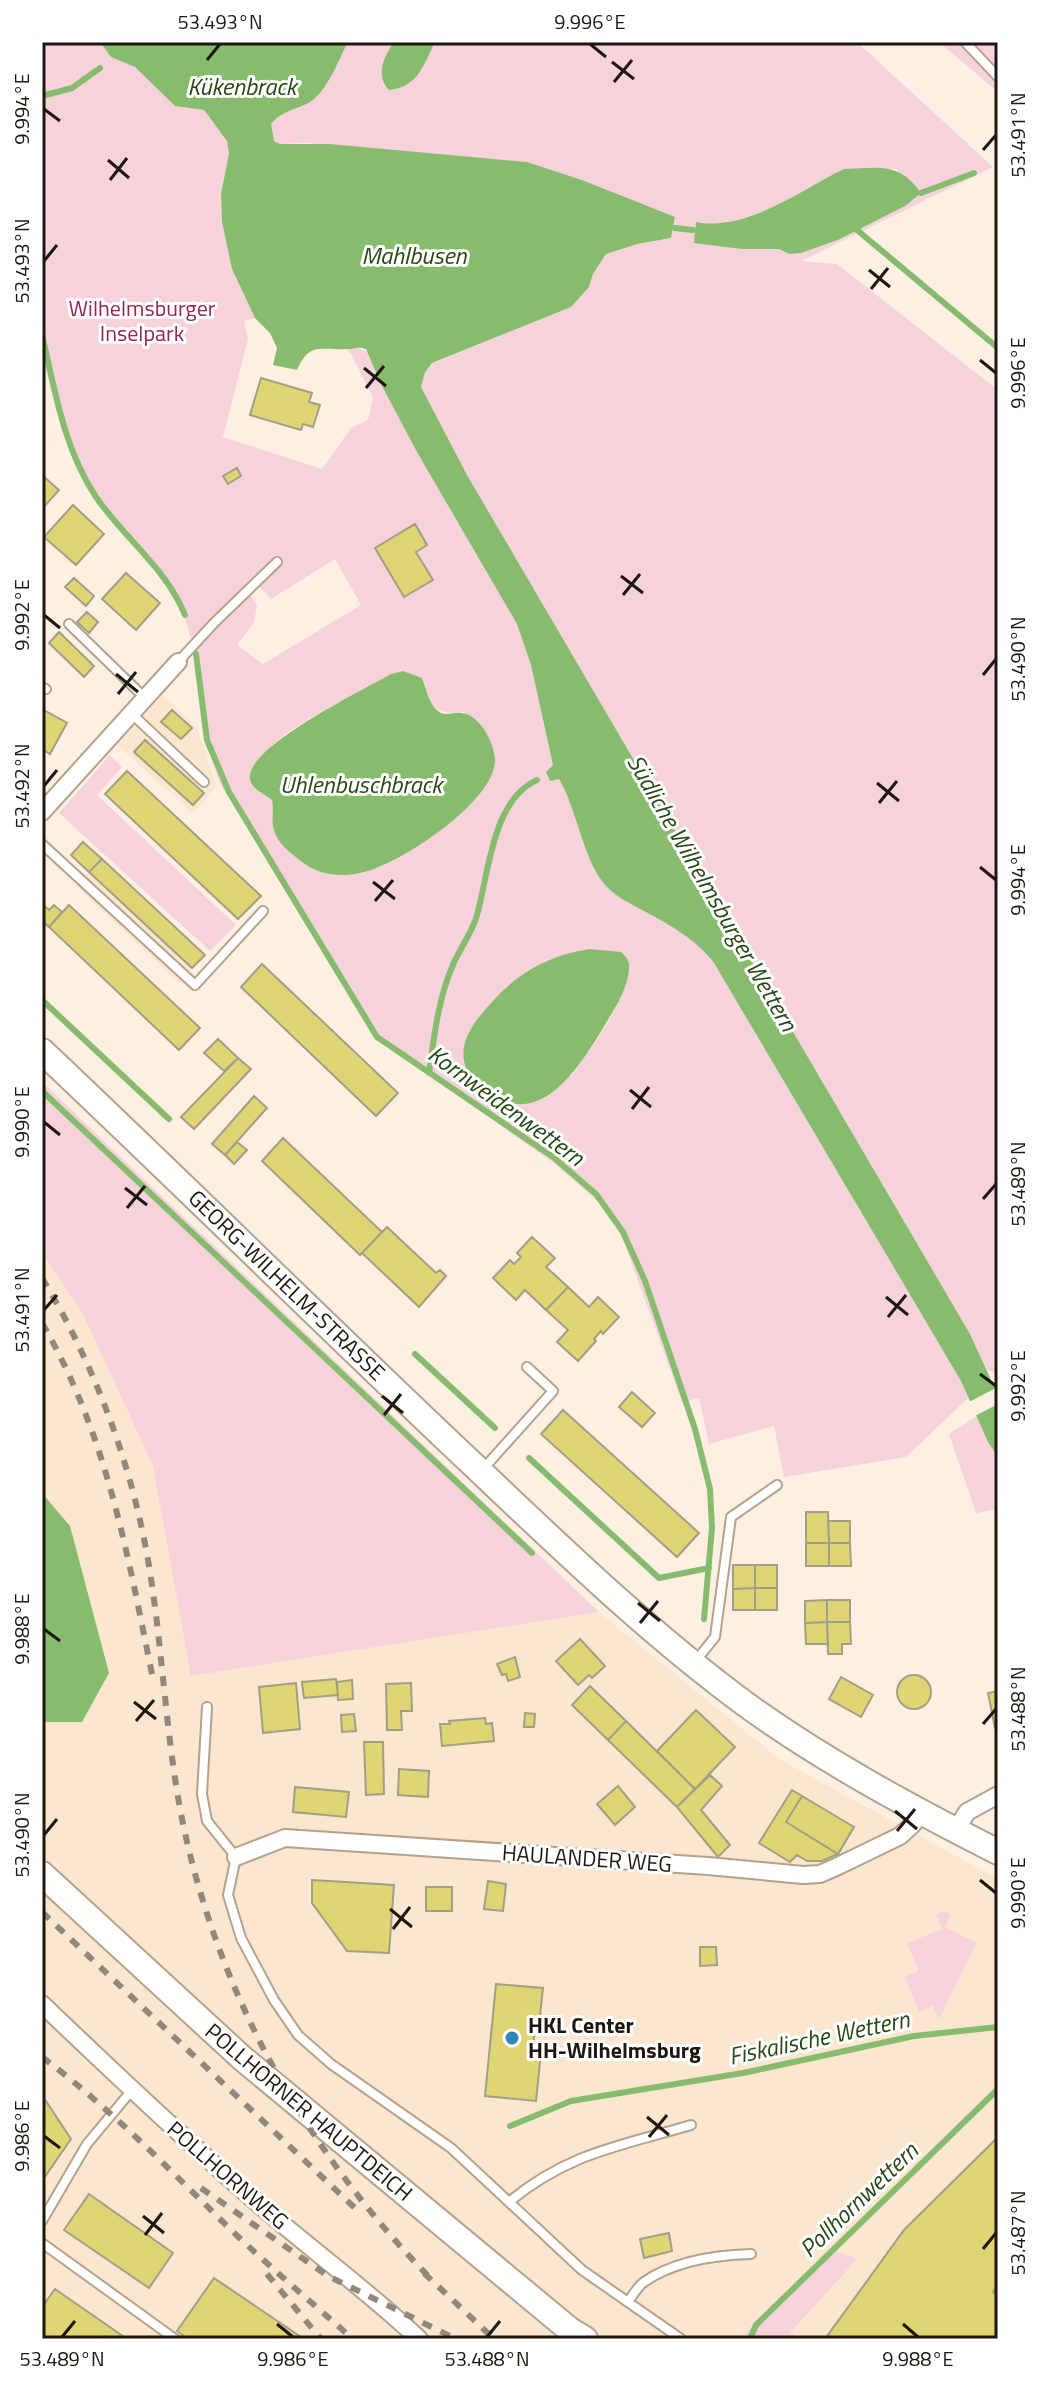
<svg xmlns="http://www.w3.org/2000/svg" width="1040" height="2381" font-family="'Titillium Web',sans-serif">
	<rect width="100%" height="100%" fill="#fdf0e3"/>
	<path fill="#fbe6cf" d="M163,695L197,728L216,786L193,814L117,745Z
		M89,872L192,968L179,983L76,886Z
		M42,1253L83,1314L153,1466L192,1676L599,1612L779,1759L998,1879V2339H798L790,2333L856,2259L833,2250L739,2339H42Z"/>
	<path fill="#f6d2da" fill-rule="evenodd" d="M42,42H100L111,57L135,67L175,106L204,110L227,141L229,153L221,194L222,223L232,269L255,318L244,321L248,339L223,437L322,469L351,428L368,420L373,398L351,354L346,349C369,344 382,363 399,377L571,307L589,287L593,274L606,254L637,244L671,238L675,218L582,180L527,162L306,143L280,144L274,141L270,124C281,111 296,111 309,102C328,90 338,61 348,42H857L993,167L801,261L837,264L998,390V1373L987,1370L970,1334L467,475L438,420L409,436L517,624L531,665L553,765L546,773L550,781L559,779C578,811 583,862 607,887C618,898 631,904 644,911C670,925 697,940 714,963L961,1381L968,1398L906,1457L784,1477L774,1426L709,1444L699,1398L682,1402L624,1242L615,1225L597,1201L555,1164L373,1036L218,780L207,740L196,654L181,606L166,579L96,497L73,455L65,431L42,335ZM844,169H897L905,206L838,240L801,253L789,254L779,249H742L696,223C746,231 801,191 844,169ZM335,559L361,605L263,664L237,645L254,622L257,606L250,594L260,587L271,599ZM403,671L422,678C432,705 432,716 464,712L476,798L447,824L385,865L362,873L331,875L287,850L274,831L272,800L256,789C260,777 263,757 271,747C291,724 362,691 391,674ZM589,949L628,959C632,996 592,1047 571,1076L468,1072L463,1053L470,1029L506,987L547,960Z
		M939,42H998V92Z
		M110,755L122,767L97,795L236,925L210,951L59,813Z
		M42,1082L599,1612L191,1676L153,1466L83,1314L42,1253Z
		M977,1416L988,1441L998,1457V1509L976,1513L949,1434Z
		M945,1911L951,1914L945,1927L977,1943L939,2019L933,2006L919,2012L905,1977L919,1971L907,1943L942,1929L936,1914Z
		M832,2250L857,2259L790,2333L798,2339H739Z"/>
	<path fill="#87bb6e" d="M100,42H348C338,61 328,90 310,102C296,110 281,111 271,124L274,141L280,144H329L527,162L582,180L675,217L671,238L637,244L606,254L593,274L589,287L571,307L432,363L425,372L421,387L467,475L970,1334L998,1395V1457L988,1442L961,1381L714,963C697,940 670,925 644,911C631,904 618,898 608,888C583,863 578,811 559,779L550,781L546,772L553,765L531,665L517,624L417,452L381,384L366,349C358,346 355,349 346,349C321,351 310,341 297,370L273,365L277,348L270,333L255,318L232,269L222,222L221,194L229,153L227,141L204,110L175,106L135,67L111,57Z
		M394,42H435C423,66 418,87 389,90C375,76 384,56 394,42Z
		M844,169C878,168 899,161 921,193L905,206L838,240L801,253L789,254L779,249H742L694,243L696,222C747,232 800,190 844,169Z
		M403,671L422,678C426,688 429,704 438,711C445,717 453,712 461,713C480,714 494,743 495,759C497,801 396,867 360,873C336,878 315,874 297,858C288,851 277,842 274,830C271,820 274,810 272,800C264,793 252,790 250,779C245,747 365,689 391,674Z
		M589,949L621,952C626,957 630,960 629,968C628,990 613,1011 602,1030C580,1065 544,1125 495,1097C486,1092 476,1087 471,1078C458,1058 463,1039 476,1021C508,980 537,958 589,949Z
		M42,1493L70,1526L109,1673L82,1722H42Z"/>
	<path fill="#fdf0e3" d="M998,1387V1404L973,1417L967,1403Z"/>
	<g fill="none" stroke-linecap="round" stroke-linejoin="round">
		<path stroke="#87bb6e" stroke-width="6" d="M42,96L72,88L100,68
			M921,193L974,173
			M675,228L693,230
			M857,230L998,348
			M42,335C55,391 64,449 96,497C124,538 166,568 185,615
			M196,654L207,740L229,792L377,1037L553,1157L596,1194L623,1232L645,1281L695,1429L710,1489L712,1528L704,1619
			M42,1000L169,1119
			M429,1073C434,1037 438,999 453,965C460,948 472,933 477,915C489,873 492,800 537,780
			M42,1091L532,1553
			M415,1354L495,1428
			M529,1458L659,1578L709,1568
			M510,2126L571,2101L743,2073L914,2036L998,2027
			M750,2339L756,2325L998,2089"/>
	</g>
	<path fill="#e0d574" stroke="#a19f84" stroke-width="2" d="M261,378L312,393L309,402L320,405L313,427L303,424L301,430L250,415Z
		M237,468L241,476L228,484L223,476Z
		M42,475L59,490L42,509Z
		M73,505L104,534L76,565L44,537Z
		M415,524L427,545L416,552L433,580L404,597L375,548Z
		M126,573L160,603L136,630L102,599Z
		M74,578L94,596L86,606L65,587Z
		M87,612L98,622L89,633L77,622Z
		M59,632L94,666L84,677L49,643Z
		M42,709L67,723L50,754L42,749Z
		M172,710L192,728L181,739L161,722Z
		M145,740L204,793L193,805L134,752Z
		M127,771L261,896L238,919L105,794Z
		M83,842L102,859L89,872L71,855Z
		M102,859L205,955L192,968L89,872Z
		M42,904L49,910L54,905L62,912L49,927L42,921Z
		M69,905L200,1028L179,1050L49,927Z
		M262,964L398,1093L376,1116L241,987Z
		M218,1039L238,1058L224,1071L204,1053Z
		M238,1058L251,1069L194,1129L181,1117Z
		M254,1096L267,1108L225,1155L212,1144Z
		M283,1138L382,1232L360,1255L262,1161Z
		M237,1142L247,1150L234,1164L225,1155Z
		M387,1227L436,1273L440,1270L446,1276L419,1307L362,1253Z
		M532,1237L555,1258L546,1267L568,1287L546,1310L525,1290L516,1300L493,1278L510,1260L514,1264L521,1257L517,1253Z
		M568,1287L589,1307L598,1297L619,1317L603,1334L601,1331L594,1339L596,1341L578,1361L557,1342L568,1330L546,1310Z
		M632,1392L655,1413L642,1427L619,1407Z
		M563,1410L699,1533L677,1557L541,1434Z
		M806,1512H828L829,1543H806Z
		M828,1521H850V1543H829Z
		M806,1543H829V1566H806Z
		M829,1543H850L851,1566H829Z
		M733,1565H755V1588L733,1589Z
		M755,1565H777V1588H755Z
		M755,1588V1610H733V1589Z
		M755,1588H777V1610H755Z
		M827,1600V1622L805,1623V1601Z
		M827,1600H850V1622H827Z
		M827,1622H850L851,1644H842V1654H828Z
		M827,1622L828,1644H806L805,1623Z
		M580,1639L605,1666L592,1678L589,1675L578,1685L556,1661Z
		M515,1657L520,1677L508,1681L506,1674L502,1675L497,1664Z
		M897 1692a17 17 0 1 1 34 0a17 17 0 1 1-34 0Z
		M841,1677L873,1695L861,1717L829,1699Z
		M336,1679L338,1695L304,1698L302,1682Z
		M352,1680L353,1699L338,1700L337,1682Z
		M296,1683L300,1729L263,1733L259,1687Z
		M411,1683L412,1711H401L402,1730H387L386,1684Z
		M590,1686L626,1721L608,1740L572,1705Z
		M998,1691V1727L995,1728L988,1693Z
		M696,1710L735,1747L695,1789L657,1751Z
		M525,1713L535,1714L534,1727H524Z
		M354,1714L356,1731L342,1732L341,1715Z
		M485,1718L486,1724L492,1723L494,1741L442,1746L440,1724H450L449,1721Z
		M626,1721L695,1789L677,1807L608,1740Z
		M364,1742H383L384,1794L366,1795Z
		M399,1769L429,1771L428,1797L398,1795Z
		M710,1775L722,1786L701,1810L730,1845L718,1857L677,1807Z
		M618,1786L635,1807L615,1825L597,1804Z
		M295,1787L349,1792L346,1817L293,1812Z
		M792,1790L802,1796L786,1822L838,1854L822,1861H807L797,1855L790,1862L759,1843Z
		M802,1796L854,1827L838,1854L786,1822Z
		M312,1880L394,1885L389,1953L347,1951L312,1903Z
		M488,1881L506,1884L503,1911L484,1909Z
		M426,1887H452V1911H426Z
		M700,1947H716L717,1965L700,1966Z
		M496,1984L543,1988L539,2025H535L533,2051L541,2052L536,2101L485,2096Z
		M42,2095L71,2139L42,2181Z
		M998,2137V2284L993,2292L998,2296V2339H825L904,2230Z
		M89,2194L173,2253L149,2288L64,2230Z
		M669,2233L672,2251L644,2258L640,2239Z
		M214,2278L304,2339H188L177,2331Z
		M55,2289L127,2339H42V2307Z"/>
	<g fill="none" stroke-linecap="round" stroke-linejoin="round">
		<g stroke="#b5a28c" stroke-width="12">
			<path id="service" d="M965,42L998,77
				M69,624L145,698
				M178,662L214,623L277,562
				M42,687L46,689
				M132,714L204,782
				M42,844L195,985L263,911
				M484,1468L553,1391L527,1367
				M694,1663L715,1637L731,1517L777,1485
				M207,1707L202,1794L207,1821L236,1857L228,1895L241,1938L274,2000L298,2035L331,2064L451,2148L582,2270L681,2339
				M509,2202C568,2153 620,2146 691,2125
				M42,2221L87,2144L132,2090
				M42,2243L175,2339
				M628,2302C633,2295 638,2286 644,2282C674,2261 716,2255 751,2254"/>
		</g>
		<g stroke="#b5a28c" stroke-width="20">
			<path id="minor" d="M42,812L178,662
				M956,1830L967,1812L998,1795
				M236,1857L285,1838L708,1866L803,1875L820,1874L836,1867L900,1836L913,1824L921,1811
				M42,2004C114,2073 186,2141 261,2206C313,2251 369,2292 419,2339"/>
		</g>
		<g stroke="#b5a28c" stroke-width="28">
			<path id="secondary" d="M42,1051C184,1185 323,1323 465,1457C556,1543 647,1632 748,1706C826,1762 913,1809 998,1852
				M42,1874L242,2058L570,2330L585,2339"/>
		</g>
		<use href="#service" stroke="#fff" stroke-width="8"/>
		<use href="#minor" stroke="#fff" stroke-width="16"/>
		<use href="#secondary" stroke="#fff" stroke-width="24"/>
		<path stroke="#91877d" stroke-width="6" stroke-dasharray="10 10" stroke-linecap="butt" d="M42,1278C96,1367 134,1470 150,1572C163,1654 166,1738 182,1819C218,1995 307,2153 433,2281
			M42,1323C108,1436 128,1557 154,1684
			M42,1912L357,2210
			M42,2057C110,2108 170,2170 230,2229C270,2267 312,2303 353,2339
			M201,2188L328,2276L456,2339
			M424,2273L494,2339
			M267,2274L321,2339"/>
	</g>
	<path fill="none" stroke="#1e170f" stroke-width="3" d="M590,44L606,57M207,60L220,44M612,62L634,79M614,82L632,60M44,109L60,121M983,150L996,135M108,160L129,178M110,180L127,158M44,261L57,245M869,270L890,287M871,289L888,268M980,360L996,373M364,368L386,386M366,388L384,366M621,576L643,593M623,595L640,574M44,615L60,628M116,674L138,692M983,675L996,659M118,694L136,672M877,783L899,801M44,786L57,770M879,803L897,781M980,867L996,880M373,882L395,899M375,901L393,880M630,1090L651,1107M632,1109L649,1087M44,1122L60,1135M125,1188L147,1205M983,1199L996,1184M127,1208L145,1186M886,1297L908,1315M44,1310L57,1295M888,1317L906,1295M980,1374L996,1386M382,1396L403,1413M384,1415L401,1394M638,1603L660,1621M640,1623L658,1601M44,1629L60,1641M134,1702L156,1719M136,1721L154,1700M983,1724L996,1709M895,1811L917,1829M897,1831L915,1809M44,1835L57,1819M980,1880L996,1893M390,1909L412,1927M393,1929L410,1907M647,2117L669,2135M44,2136L60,2148M649,2137L667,2115M143,2216L164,2233M145,2235L162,2213M983,2249L996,2233M277,2324L293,2337M903,2324L918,2337M62,2337L75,2321M487,2337L500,2321"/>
	<circle fill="#2f87b5" stroke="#fff" stroke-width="3" cx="512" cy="2038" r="8"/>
	<g text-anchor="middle" stroke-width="6" stroke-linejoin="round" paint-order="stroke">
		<g font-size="22" fill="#95254f" stroke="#fff">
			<text x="142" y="316">Wilhelmsburger<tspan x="142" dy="25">Inselpark</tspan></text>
		</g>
		<g font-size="22" fill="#1e170f" stroke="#fff">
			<text transform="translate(287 1285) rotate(44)" y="8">GEORG-WILHELM-STRASSE</text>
			<text transform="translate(587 1858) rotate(4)" y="8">HAULANDER WEG</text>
			<text transform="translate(309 2112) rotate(40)" y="8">POLLHORNER HAUPTDEICH</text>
			<text transform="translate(228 2175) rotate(41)" y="8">POLLHORNWEG</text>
		</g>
		<g font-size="22" font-weight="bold" fill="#1e170f" stroke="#fff" text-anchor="start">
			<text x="528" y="2033">HKL Center<tspan x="528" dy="25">HH-Wilhelmsburg</tspan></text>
		</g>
		<g font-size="24" font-style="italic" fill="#264813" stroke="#fff">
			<text x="242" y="95">Kükenbrack</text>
			<text x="414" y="264">Mahlbusen</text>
			<text x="361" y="793">Uhlenbuschbrack</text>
			<text transform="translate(712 893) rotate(60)" y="8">Südliche Wilhelmsburger Wettern</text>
			<text transform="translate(506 1106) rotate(36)" y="8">Kornweidenwettern</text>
			<text transform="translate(819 2038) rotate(-12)" y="8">Fiskalische Wettern</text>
			<text transform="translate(859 2200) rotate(-44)" y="8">Pollhornwettern</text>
		</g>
	</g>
	<rect width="1040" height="2381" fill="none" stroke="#ffffff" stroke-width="88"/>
	<rect x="44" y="44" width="952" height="2293" fill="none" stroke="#1e170f" stroke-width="3"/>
	<g font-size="20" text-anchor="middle" fill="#1e170f">
		<text x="220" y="29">53.493°N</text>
		<text x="590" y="29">9.996°E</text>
		<text transform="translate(22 109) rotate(-90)" y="7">9.994°E</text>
		<text transform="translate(1018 135) rotate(-90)" y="7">53.491°N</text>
		<text transform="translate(22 261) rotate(-90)" y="7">53.493°N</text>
		<text transform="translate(1018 373) rotate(-90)" y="7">9.996°E</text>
		<text transform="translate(22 615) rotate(-90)" y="7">9.992°E</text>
		<text transform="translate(1018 659) rotate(-90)" y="7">53.490°N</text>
		<text transform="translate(22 786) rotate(-90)" y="7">53.492°N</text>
		<text transform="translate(1018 880) rotate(-90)" y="7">9.994°E</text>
		<text transform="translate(22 1122) rotate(-90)" y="7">9.990°E</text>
		<text transform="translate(1018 1184) rotate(-90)" y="7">53.489°N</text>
		<text transform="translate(22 1310) rotate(-90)" y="7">53.491°N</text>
		<text transform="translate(1018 1386) rotate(-90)" y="7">9.992°E</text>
		<text transform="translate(22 1629) rotate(-90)" y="7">9.988°E</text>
		<text transform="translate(1018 1709) rotate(-90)" y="7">53.488°N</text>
		<text transform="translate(22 1835) rotate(-90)" y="7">53.490°N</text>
		<text transform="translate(1018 1893) rotate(-90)" y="7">9.990°E</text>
		<text transform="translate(22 2136) rotate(-90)" y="7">9.986°E</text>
		<text transform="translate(1018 2233) rotate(-90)" y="7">53.487°N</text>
		<text x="62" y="2366">53.489°N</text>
		<text x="293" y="2366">9.986°E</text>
		<text x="487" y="2366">53.488°N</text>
		<text x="918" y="2366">9.988°E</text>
	</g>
</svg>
